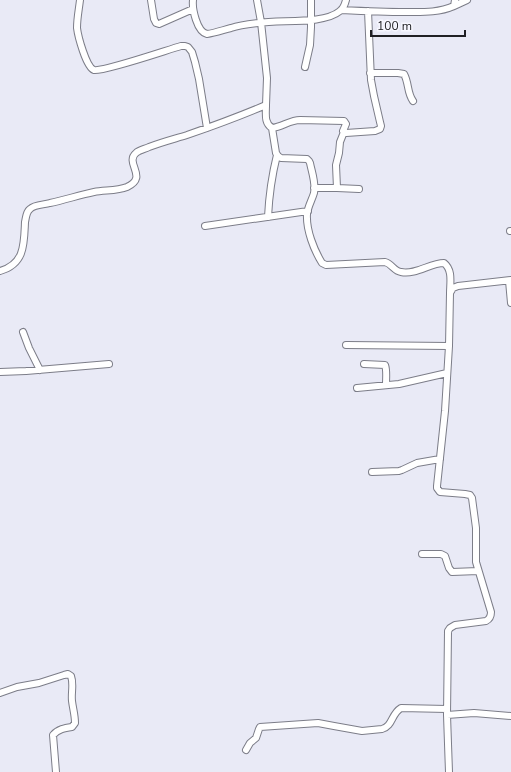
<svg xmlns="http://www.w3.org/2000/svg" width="511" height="772" font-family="'Nunito Sans',sans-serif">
	<rect width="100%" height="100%" fill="#e9eaf6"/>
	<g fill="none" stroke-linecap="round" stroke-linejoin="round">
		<g stroke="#7c7d88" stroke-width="8">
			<path id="street" d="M80,0C79,9 77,18 77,28C78,36 86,67 94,70C103,72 167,50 181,46H185L188,47L192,52L195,62L199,79L207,128
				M151,0L154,19L156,23L159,24L193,9
				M193,0C192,9 197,32 207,34C215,33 223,30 231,28C240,25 249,24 258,23C280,19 323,25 340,11C344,8 345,4 346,0
				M454,6L467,0
				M341,10C362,11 384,12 405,12C422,12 438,13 454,6L455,0
				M305,67L310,45L311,27V0
				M370,73H398L404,74C409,83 407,93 413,101
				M266,105C266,114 264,123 272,128C282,127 290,120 300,120L344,121L346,124L343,131L346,133L375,131L380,129L381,126L380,122L374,96L371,80L368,11
				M272,128L276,153L278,156L281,158L307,159L309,161L310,163C312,173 316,183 314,193C312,200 308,206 307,214C306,230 314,250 322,263L326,265L385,262C392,264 394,271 401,272C416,275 430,263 444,263C453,270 450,283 450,293
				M344,132L340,142L339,153L336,165L337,188L359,189
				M314,188H337
				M268,217C269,196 272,175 277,155
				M205,226L308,211
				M510,231H511
				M0,271C25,264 24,244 25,222C26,218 26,212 30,209C35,204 44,205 50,203C65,200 79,195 94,192C105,190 117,191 127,187C149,177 124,163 136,153C139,150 145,149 149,147C162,142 174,139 187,135C213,126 240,116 266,105L267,78L261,22L257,0
				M509,281L511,303
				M23,332L29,348L40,370
				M346,345L449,346
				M364,364L385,365C387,370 386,378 386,384
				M0,372L26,371L109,364
				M357,388L399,384L447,373
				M372,472L399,471L402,470L417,463L440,459
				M422,554H441L445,556L449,568L452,572L478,571
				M0,693L17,687L39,683L64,675L68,674L71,676C74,684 71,693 72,701C73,709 75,715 75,723L72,727C65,728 58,729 53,735L56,772
				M447,715L474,713L511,716
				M246,750L250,743L256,738L259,729L260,727L318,723L334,726L362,731L382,729C393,726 391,714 401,708L447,709
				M449,772L447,715L448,631L450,628L455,625L486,621C490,619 491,616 491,612L476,562V528L472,498L470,495L465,494L440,492L437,488V486L445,411L449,346L450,293L453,288L458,286L511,280"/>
		</g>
		<use href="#street" stroke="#fff" stroke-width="6"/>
	</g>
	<path d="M371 30v6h94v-6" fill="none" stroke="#202024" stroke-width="2"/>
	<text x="377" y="30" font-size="12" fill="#202024" stroke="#f7f7ff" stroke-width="3" paint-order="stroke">100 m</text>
</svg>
